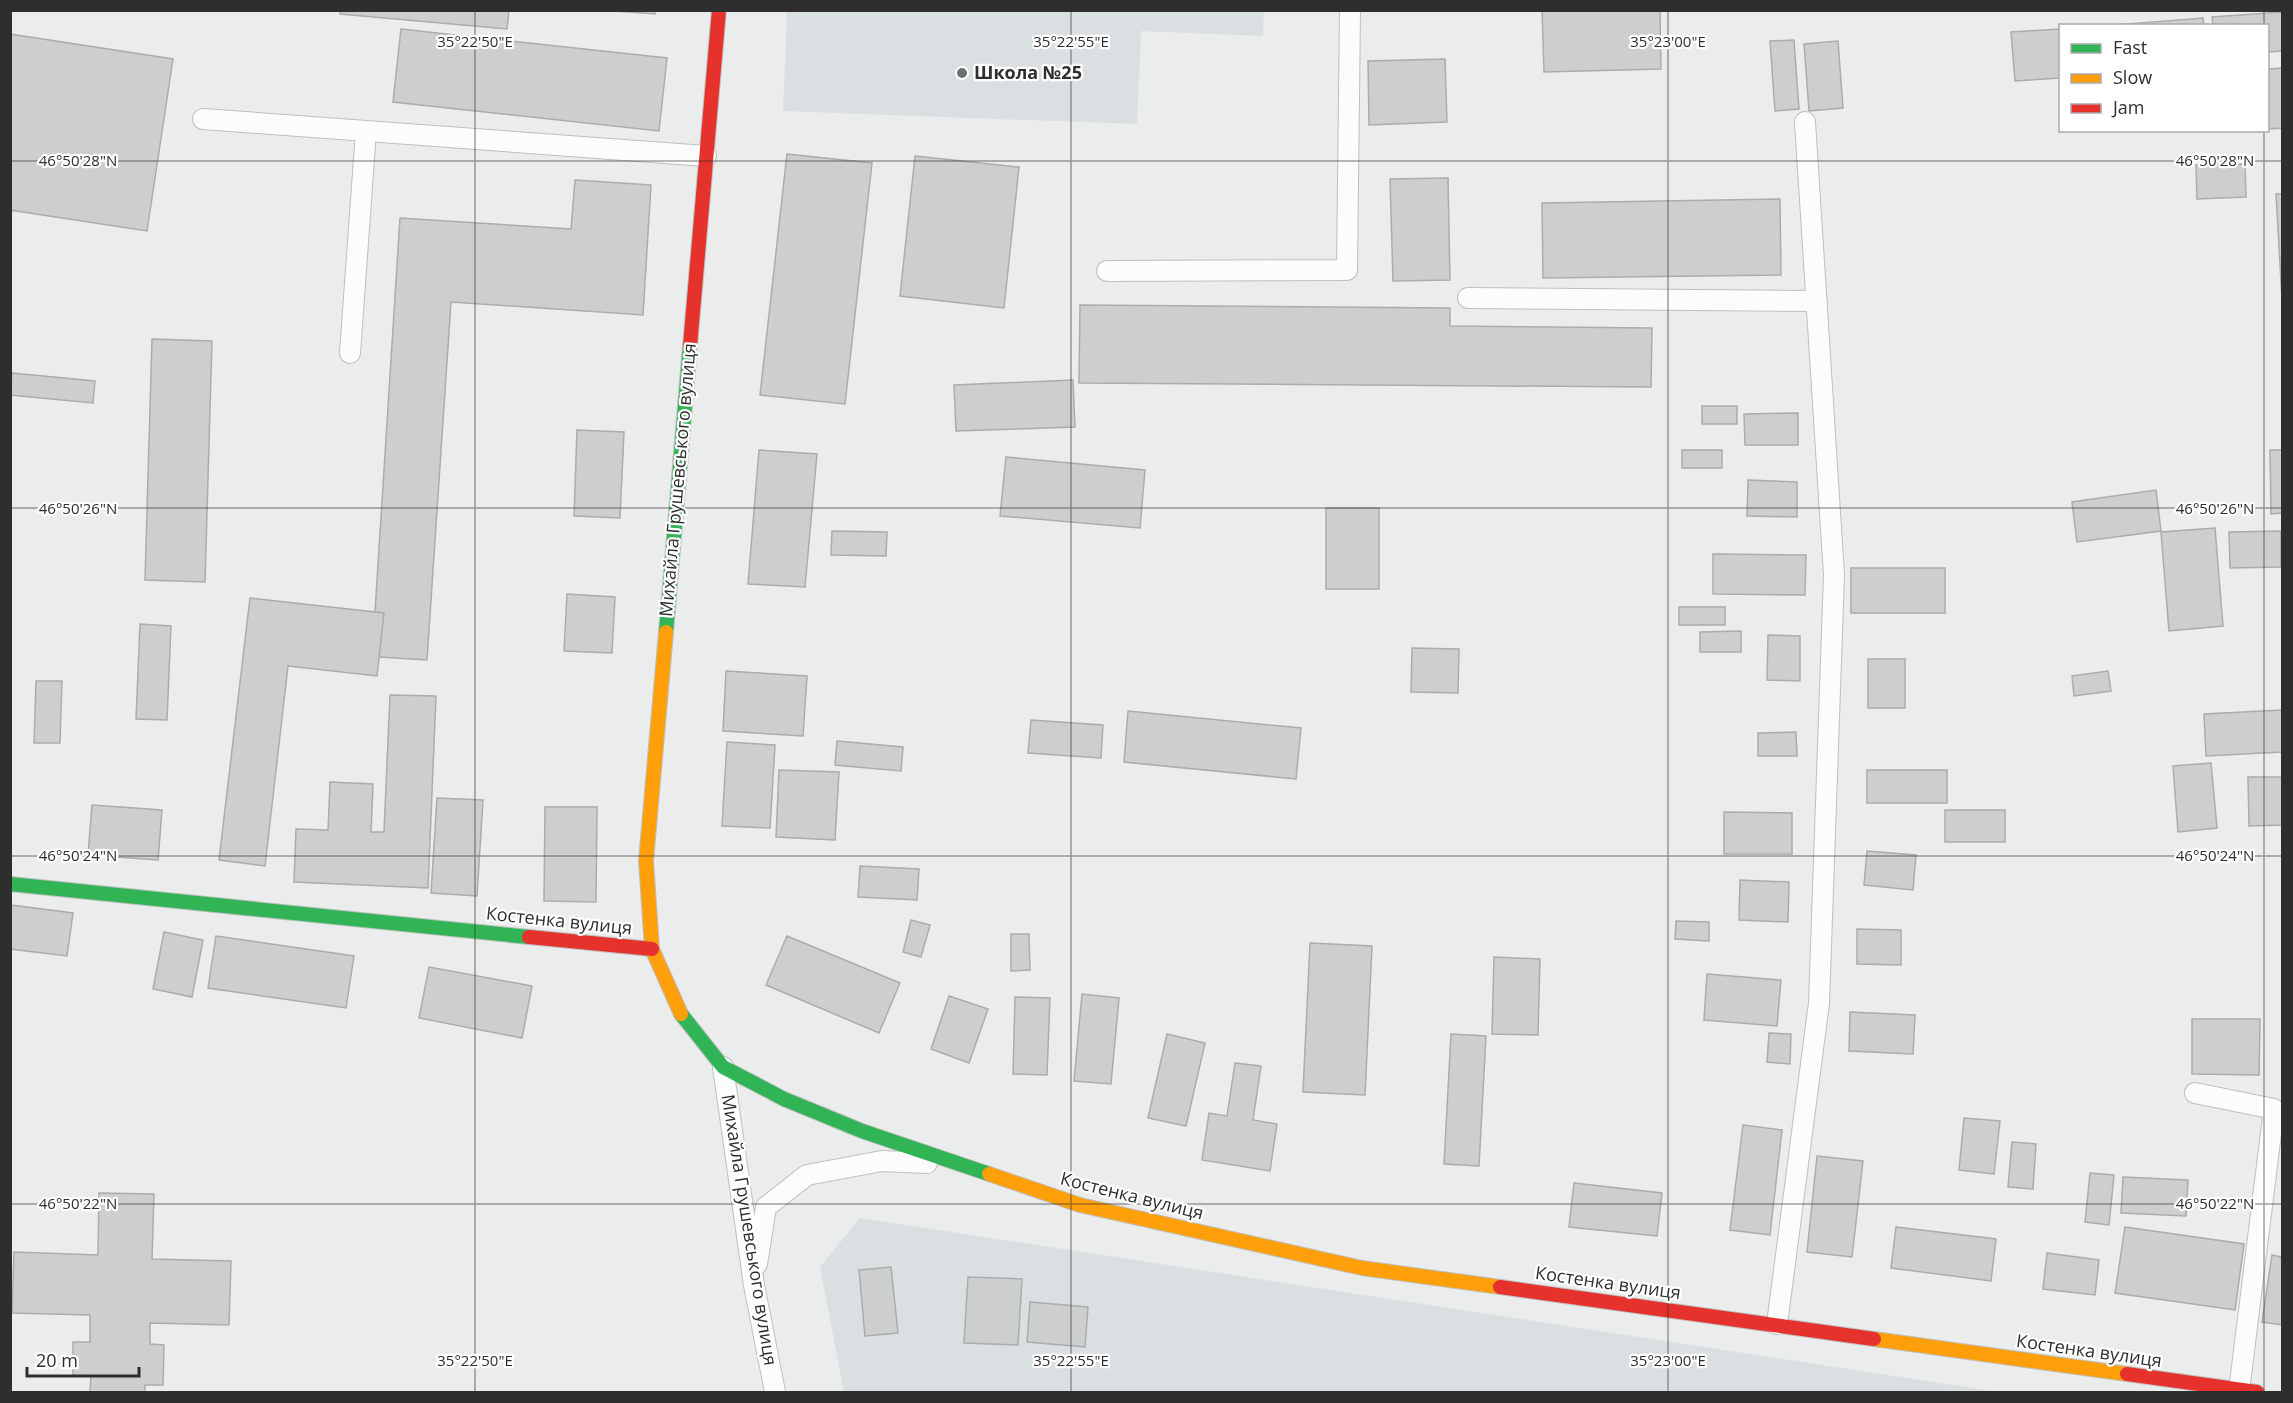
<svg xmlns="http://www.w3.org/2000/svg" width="2293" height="1403" font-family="'Open Sans',sans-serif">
	<rect width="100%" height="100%" fill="#ebecec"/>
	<path fill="#dadfe2" d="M787,11L1264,10V11L1263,36L1141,31L1137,124L783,111Z
		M860,1218L1999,1392H844L820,1267Z"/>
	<path fill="#cdcece" stroke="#abacac" stroke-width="1.5" d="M340,10H509L507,29L340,14Z
		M600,10H655V14Z
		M1542,10H1660L1661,69L1544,72Z
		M2282,12V51L2268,52V26H2213L2212,17Z
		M2203,18L2204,26H2102Z
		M401,29L667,58L659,131L393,102Z
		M2060,29V78L2015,81L2011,32Z
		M10,34L173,59L147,231L10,210Z
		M1794,40L1799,109L1775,111L1770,41Z
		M1838,41L1843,108L1809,111L1804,44Z
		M1445,59L1447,122L1369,125L1368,61Z
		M2282,68V128L2268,129V69Z
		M787,154L872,163L845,404L760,395Z
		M915,156L1019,167L1004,308L900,296Z
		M2245,164L2246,197L2197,199L2196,165Z
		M1448,178L1450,280L1393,281L1390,179Z
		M575,180L651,185L643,315L451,302L427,660L379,657L384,613L375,612L400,218L571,229Z
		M2276,194H2282V299Z
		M1780,199L1781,275L1543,278L1542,203Z
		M1080,305L1450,308V326L1652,328L1651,387L1079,383Z
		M152,339L212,341L205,582L145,580Z
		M12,373L95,381L93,403L10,395Z
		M1073,380L1075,427L956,431L954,385Z
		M1702,406H1737V424H1702Z
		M1798,413V445H1745L1744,414Z
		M577,430L624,432L620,518L574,516Z
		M759,450L817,454L805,587L748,584Z
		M1682,450H1722V468H1682Z
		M2270,450H2282V513L2271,514Z
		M1006,457L1145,470L1140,528L1000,516Z
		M1748,480L1797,482V517L1747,516Z
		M2156,490L2161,531L2077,542L2072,502Z
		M1326,508H1379V589H1326Z
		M2215,528L2223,626L2169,631L2161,532Z
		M832,531L887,532L886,556L831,555Z
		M2281,531V567L2230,568L2229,532Z
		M1713,554L1806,555L1805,595L1713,594Z
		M1851,568H1945V613H1851Z
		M567,594L615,597L612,653L564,651Z
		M250,598L384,613L377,676L288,666L265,866L219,860Z
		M1679,607H1725V625H1679Z
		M140,624L171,626L167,720L136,719Z
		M1741,631V652H1700V632Z
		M1768,635L1800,636V681L1767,680Z
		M1412,648L1459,649L1458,693L1411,692Z
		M1868,659H1905V708H1868Z
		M726,671L807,676L803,736L723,731Z
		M2108,671L2111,691L2074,696L2072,676Z
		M36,681H62L60,743H34Z
		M390,695L436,696L428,888L294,882L296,829L328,830L330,782L373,784L371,832H384Z
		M2282,710V752L2206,756L2204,714Z
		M1128,711L1301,728L1296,779L1124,762Z
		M1031,720L1103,725L1101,758L1028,753Z
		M1796,732L1797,756H1758V733Z
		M837,741L903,747L901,771L835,765Z
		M727,742L775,745L770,828L722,826Z
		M2211,763L2217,828L2178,832L2173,766Z
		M779,770L839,772L835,840L776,837Z
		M1867,770H1947V803H1867Z
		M2248,777H2282V825L2249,826Z
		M437,798L483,800L477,896L431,893Z
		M92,805L162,810L158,860L88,855Z
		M545,807H597L596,902L544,901Z
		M1945,810H2005V842H1945Z
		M1724,812L1792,813V854H1724Z
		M1867,851L1916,855L1913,890L1864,885Z
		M860,866L919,869L917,900L858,897Z
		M1740,880L1789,882L1788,922L1739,920Z
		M11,905L73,913L67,956L10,949Z
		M911,920L930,925L921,957L903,952Z
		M1676,921L1709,922V941L1675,939Z
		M1857,929L1901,930V965L1857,964Z
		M164,932L203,940L192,997L153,989Z
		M1011,934H1029L1030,970L1011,971Z
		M216,936L354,956L346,1008L208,988Z
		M787,936L900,983L879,1033L766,985Z
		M1310,943L1372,946L1365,1095L1303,1092Z
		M1494,957L1540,959L1538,1035L1492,1034Z
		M429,967L532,986L522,1038L419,1018Z
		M1707,974L1781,980L1777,1026L1704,1020Z
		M1082,994L1119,998L1111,1084L1074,1081Z
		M949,996L988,1009L969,1063L931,1049Z
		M1015,997L1050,998L1047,1075L1013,1074Z
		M1850,1012L1915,1015L1913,1054L1849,1051Z
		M2192,1019H2260L2259,1075L2192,1074Z
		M1769,1033L1791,1034L1790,1064L1767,1062Z
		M1167,1034L1205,1043L1186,1126L1148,1118Z
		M1451,1034L1486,1036L1479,1166L1444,1164Z
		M1235,1063L1261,1066L1253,1120L1277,1124L1270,1171L1202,1160L1209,1113L1227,1116Z
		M1964,1118L2000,1121L1994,1174L1959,1170Z
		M1743,1125L1782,1130L1770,1235L1730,1230Z
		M2012,1142L2036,1144L2033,1189L2008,1187Z
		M1817,1156L1863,1161L1852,1257L1807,1252Z
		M2090,1173L2114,1175L2109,1225L2085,1222Z
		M2123,1177L2188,1180L2186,1216L2121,1213Z
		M1574,1183L1662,1193L1657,1236L1569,1227Z
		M99,1193L154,1194L152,1259L231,1261L229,1325L150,1323V1344L164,1345L163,1385H145V1392H90L91,1376L73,1375V1342H90V1315L12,1313L14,1252L98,1255Z
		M1896,1227L1996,1239L1991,1281L1891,1268Z
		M2125,1227L2244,1244L2235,1310L2115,1293Z
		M2047,1253L2099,1260L2095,1295L2043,1289Z
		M2272,1255L2282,1257V1325L2262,1322Z
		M891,1267L898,1333L865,1336L859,1270Z
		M968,1277L1022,1279L1018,1345L964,1343Z
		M1030,1302L1088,1307L1085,1347L1027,1342Z"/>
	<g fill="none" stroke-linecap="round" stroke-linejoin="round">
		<g stroke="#bebfbf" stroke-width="22">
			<path id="lane" d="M203,119L706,156
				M1107,271L1347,270L1350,10
				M1468,298L1817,301
				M350,353L366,131
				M723,1067L754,1285L775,1392
				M2195,1093L2274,1109L2239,1391
				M757,1264L766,1207L807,1175L882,1161L927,1163
				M1777,1324L1819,1003L1834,575L1805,122"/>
		</g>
		<g stroke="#bebfbf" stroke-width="16">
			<path id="fast" d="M666,632L690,346
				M10,884L529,937
				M681,1014L723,1067L784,1099L862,1131L989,1174"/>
		</g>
		<g stroke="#bebfbf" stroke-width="16">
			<path id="slow" d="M666,632L646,861L652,949L681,1014
				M989,1174L1080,1205L1362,1268L1500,1287
				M1874,1339L2127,1374"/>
		</g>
		<g stroke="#bebfbf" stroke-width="16">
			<path id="jam" d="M690,346L719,10
				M529,937L652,949
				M1500,1287L1874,1339
				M2127,1374L2257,1392"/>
		</g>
		<use href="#lane" stroke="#fcfcfc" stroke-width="20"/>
		<use href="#fast" stroke="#30b455" stroke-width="14"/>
		<use href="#slow" stroke="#ff9f0a" stroke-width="14"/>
		<use href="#jam" stroke="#e5322d" stroke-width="14"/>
	</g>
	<path fill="none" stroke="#2e2e2f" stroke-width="1.5" stroke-opacity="0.45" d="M475,10V1392M1071,10V1392M1668,10V1392M2264,10V26M2264,130V1392M10,161H2282M10,508H2282M10,856H2282M10,1204H2282"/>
	<circle fill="#707071" stroke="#fff" stroke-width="2" cx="962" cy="73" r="6"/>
	<g text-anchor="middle" stroke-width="4.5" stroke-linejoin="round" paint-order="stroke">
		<g font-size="18" font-weight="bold" fill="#2e2e2f" stroke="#fff" text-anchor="start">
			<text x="974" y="79">Школа №25</text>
		</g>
		<g font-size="18" fill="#2e2e2f" stroke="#fff">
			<text transform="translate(678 480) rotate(-85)" y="6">Михайла Грушевського вулиця</text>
			<text transform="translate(559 921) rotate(6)" y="6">Костенка вулиця</text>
			<text transform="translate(1132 1196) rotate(14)" y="6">Костенка вулиця</text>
			<text transform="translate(749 1230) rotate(81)" y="6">Михайла Грушевського вулиця</text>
			<text transform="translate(1608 1283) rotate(8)" y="6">Костенка вулиця</text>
			<text transform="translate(2089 1351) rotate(8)" y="6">Костенка вулиця</text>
		</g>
	</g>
	<g font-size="15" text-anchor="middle" fill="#2e2e2f" stroke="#fff" stroke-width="4.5" stroke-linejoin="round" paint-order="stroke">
		<text x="475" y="47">35°22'50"E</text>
		<text x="1071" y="47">35°22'55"E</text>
		<text x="1668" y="47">35°23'00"E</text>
		<text x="78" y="166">46°50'28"N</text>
		<text x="2215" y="166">46°50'28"N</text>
		<text x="78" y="514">46°50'26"N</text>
		<text x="2215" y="514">46°50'26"N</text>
		<text x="78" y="861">46°50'24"N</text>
		<text x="2215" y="861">46°50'24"N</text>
		<text x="78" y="1209">46°50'22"N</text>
		<text x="2215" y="1209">46°50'22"N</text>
		<text x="475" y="1366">35°22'50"E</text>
		<text x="1071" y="1366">35°22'55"E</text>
		<text x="1668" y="1366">35°23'00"E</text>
	</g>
	<rect width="2293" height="1403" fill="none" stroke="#2e2e2f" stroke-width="24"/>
	<rect x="2059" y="24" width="210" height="108" fill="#ffffff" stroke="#ababac" stroke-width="1.5"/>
	<rect x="2071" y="44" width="30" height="9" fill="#30b455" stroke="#ababac" stroke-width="1.5"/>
	<text x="2113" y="54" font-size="18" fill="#2e2e2f">Fast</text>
	<rect x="2071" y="74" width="30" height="9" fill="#ff9f0a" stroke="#ababac" stroke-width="1.5"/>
	<text x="2113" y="84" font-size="18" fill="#2e2e2f">Slow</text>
	<rect x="2071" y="104" width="30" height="9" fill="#e5322d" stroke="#ababac" stroke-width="1.5"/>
	<text x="2113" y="114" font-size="18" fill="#2e2e2f">Jam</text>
	<path d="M27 1367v9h112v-9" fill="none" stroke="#2e2e2f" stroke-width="3"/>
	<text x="36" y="1367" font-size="18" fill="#2e2e2f" stroke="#ffffff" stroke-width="4.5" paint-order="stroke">20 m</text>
</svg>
